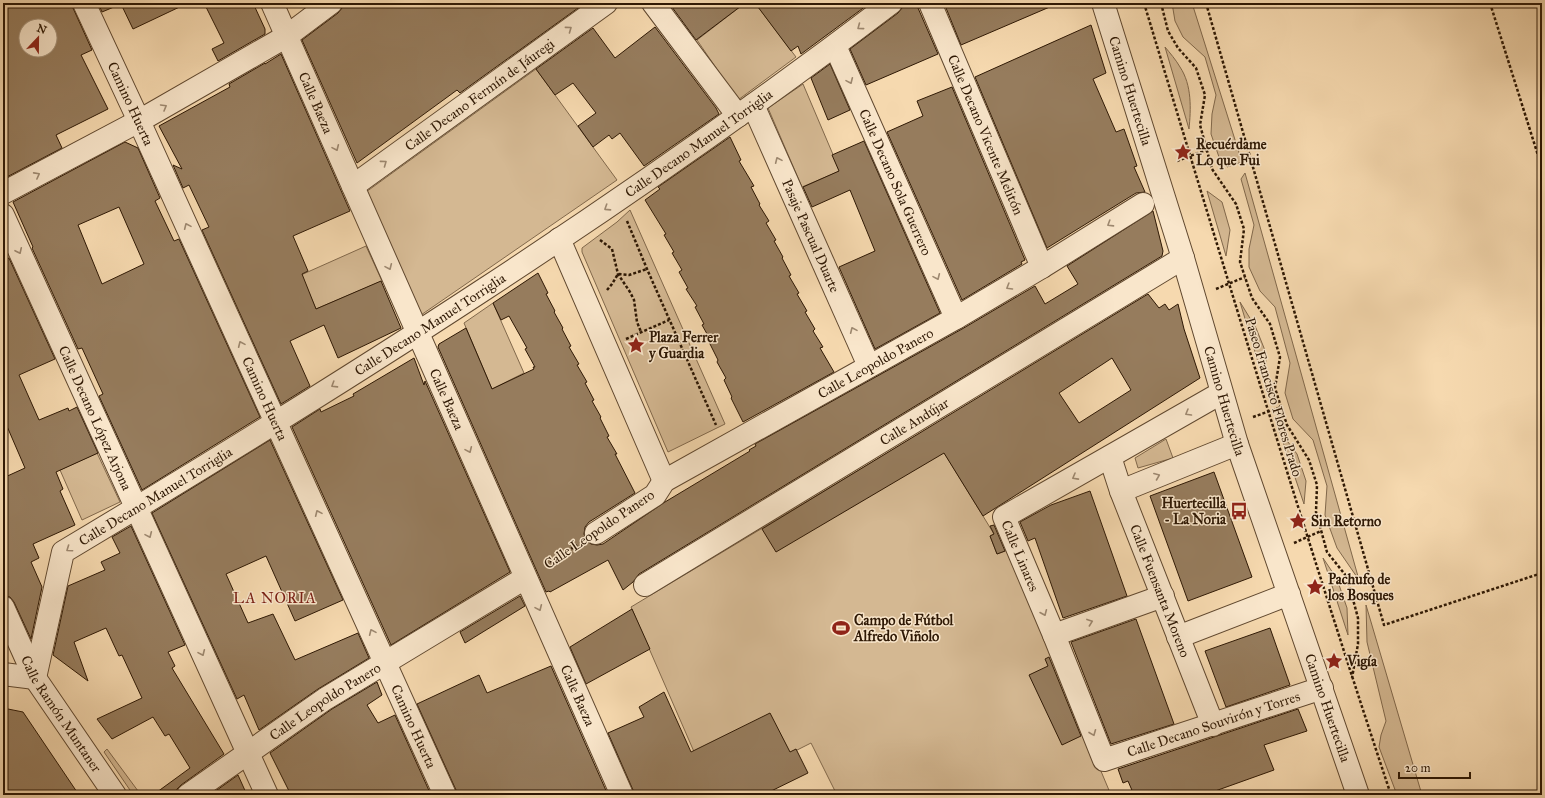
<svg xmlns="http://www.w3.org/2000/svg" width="1545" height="798" font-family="'IM FELL Great Primer',serif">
	<rect width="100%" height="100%" fill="#f6d9af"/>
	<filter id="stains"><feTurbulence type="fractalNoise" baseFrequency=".005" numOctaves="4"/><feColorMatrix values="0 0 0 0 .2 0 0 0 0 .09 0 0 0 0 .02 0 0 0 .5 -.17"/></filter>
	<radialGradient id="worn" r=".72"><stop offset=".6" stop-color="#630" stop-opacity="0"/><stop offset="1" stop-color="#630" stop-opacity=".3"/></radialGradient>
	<path fill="#d4b892" stroke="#81684b" d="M745,3H755L796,57L738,100L697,40Z
		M1172,3H1192L1242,162L1227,167L1219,157L1211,134L1212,114L1216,95L1205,57L1183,37L1175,21Z
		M1165,47C1170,53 1176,60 1180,67C1192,85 1191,109 1189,129Z
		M536,69L617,180L421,315L366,192Z
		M803,84L840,171L802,187L768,108Z
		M1245,173L1359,580L1337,548L1325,515L1327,486L1313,440L1293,419L1285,393L1290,363L1275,307L1260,291L1249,267V249L1254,225L1241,179Z
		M1207,191L1222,202L1230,230L1226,256Z
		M630,210L725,424L668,452L582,252V248L617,222Z
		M366,246L382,281L316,309L301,275Z
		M1240,302L1256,328L1266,353L1265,385Z
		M493,303L524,373L492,389L464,323Z
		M929,428L994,534L990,536L997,554L1008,550L1111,795H837L811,743L712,793L631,607Z
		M1279,430L1297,454L1306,481L1304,504Z
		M1166,439L1173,458L1138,468L1135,458Z
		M97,453L120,502L82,520L60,470Z
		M1323,558L1337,579L1347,608L1348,635Z
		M1366,605L1422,795H1397L1379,747L1381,735L1386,721L1367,642Z
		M107,749L141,795L132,793L104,752Z"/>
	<path fill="#967c5d" stroke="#2e1804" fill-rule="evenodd" d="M3,3H72L73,8L92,50L81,55L108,109L56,135L62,148L3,179ZM26,26H50V50H26Z
		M98,3H188L133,29L121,4L102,12Z
		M204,3H253L265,29V34L218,61L212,49L224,43Z
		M343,3H574L578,8L460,93L457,90L357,163L302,40L338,13L342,8Z
		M669,3H745L696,40Z
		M755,3H870L801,54L798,46L791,51Z
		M903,3H918V8L938,54L866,85L850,49L898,13L902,8Z
		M944,3H1059L961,45Z
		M1091,25L1106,73L1093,79L1116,132L1124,129L1137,166L1134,167L1145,192L1136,193L1047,248L975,77Z
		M655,27L716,108L719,114L644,166L620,133L612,139L609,135L593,147L578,126L596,113L573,83L555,95L536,69L593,28L615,58Z
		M281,54L350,211L293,236L308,271L302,274L316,309L381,281L401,328L338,358L324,325L290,341L310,386L281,404L202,230L209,227L189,185L183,188L173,165L182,169L159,126L230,87L229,84L265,63V64Z
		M830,64L850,110L828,120L811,78Z
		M952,87L1025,260L1021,262L1022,264L962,300L887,132L923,116L917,101Z
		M730,137L741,160L739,161L754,186L751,187L760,204L759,205L769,221L766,223L776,240L774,241L783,257L782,258L791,275L789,276L799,293L797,294L807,311L805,312L815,329L813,331L823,347L820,348L834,372L743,422L731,398L732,397L724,380L726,378L717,362L718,360L709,342L711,341L702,325L704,324L695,307L697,306L686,289L688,288L679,272L682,270L672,253L674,252L664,235L666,234L645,200L660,189L658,187Z
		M864,141L940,313L875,349L839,267L875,251L850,190L812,207L803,187L839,171L832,155Z
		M125,142L138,148L160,198L155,201L174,241L179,239L260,417L142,490L99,396L103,394L82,348L78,349L32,248L33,247L13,202ZM119,207L144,264L102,284L78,225Z
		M1153,211L1163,251L1162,256L639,574L633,582L623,590L608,560L550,592L549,591L546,592L438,347L439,344L466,328L492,389L534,369L533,367H535L525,349L527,348L509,316L501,320L493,303L538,273L548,293L546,294L555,311L554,312L563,328L562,329L571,346L569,347L579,364L577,365L587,382L585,383L594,400L592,401L601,417L600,418L609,436L607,437L617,454H615L635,493L589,522L585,527L584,534L586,540L591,544L597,545L603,544L665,502L750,451L749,450L756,446L755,444L962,329L1035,286L1045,304L1078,284L1067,266Z
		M9,258L55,359L19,375L39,420L68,408L69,411L77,407L98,453L56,472L63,489L60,491L75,525L33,544L39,558L31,562L42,587L31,639L14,602L10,597L3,595V478L25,468L3,417V260Z
		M1148,294L1159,308L1165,304L1169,310L1178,304L1184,329L1200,378L983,516L944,453L776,552L762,529ZM1112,358L1131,390L1079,423L1059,393Z
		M414,358L424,385L425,381L510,572L391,645L292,427L320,409L321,412L354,396L353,394Z
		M270,440L343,600L295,621L266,556L226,574L239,603L248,623L273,614L295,660L358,633L369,658L318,689L259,730L244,695L237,699L152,513Z
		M1214,472L1252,577L1188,601L1150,496Z
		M1090,491L1127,596L1063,618L1035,538L1028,541L1020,522L1051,505Z
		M994,525L1005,551L997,554L990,536L994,534L990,526Z
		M131,526L185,645L168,652L175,666L172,668L224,754L181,785L177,789L176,795H153L190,768L169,734L165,736L153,717L112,739L97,719L142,698L122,655L119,656L106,628L74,642L88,681L53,655L68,586L105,570L101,562L120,553L112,537Z
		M520,596L525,606L465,643L460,632Z
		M632,609L650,649L586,684L570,647Z
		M1136,619L1174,724L1111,744L1071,642Z
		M1270,628L1290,685L1226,707L1205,651Z
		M1049,657L1081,736L1062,745L1029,675L1048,666L1045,659Z
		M551,666L608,795H457L456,790L417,704L479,675L487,693Z
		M377,682L382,695L367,705L378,723L395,715L431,795H291L270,753L332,709Z
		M664,692L691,752L770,713L790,752L796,749L808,773L763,795H634L633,790L608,733L644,717L639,707Z
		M3,708L23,712L79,795H3Z
		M1298,709L1307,731L1264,745L1274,770L1204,795H1134L1128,781L1123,783L1118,769Z
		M238,775L247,795H210Z"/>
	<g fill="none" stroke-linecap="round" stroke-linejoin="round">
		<g stroke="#60482f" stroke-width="24">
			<g id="minor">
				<path id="s1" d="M84,3L139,121L445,795"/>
				<path id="s2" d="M272,3L622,795"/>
				<path d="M653,3L738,116"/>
				<path id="s3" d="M930,3L1042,267"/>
				<path id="s4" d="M1103,3L1183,258L1237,444L1358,795"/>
				<path id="s5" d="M835,46L956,318"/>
				<path id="s6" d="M753,105L869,366"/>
				<path id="s7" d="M353,186L606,3"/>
				<path d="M3,193L139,121L287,36L331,3"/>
				<path id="s8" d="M3,215L267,795"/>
				<path d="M559,239L664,481"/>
				<path id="s9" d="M1221,393L1004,517L1054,635L1104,760L1322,688"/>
				<path id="s10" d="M1110,457L1121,491L1213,725"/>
				<path d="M1121,491L1237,444"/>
				<path id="s11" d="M596,533L655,495L664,481L956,318L1042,267L1143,204"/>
				<path id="s12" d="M645,585L1183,258"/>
				<path id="s13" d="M3,607L35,678L115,795"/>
				<path d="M1054,635L1163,596"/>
				<path d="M1178,637L1289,594"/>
				<path d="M3,674L35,678"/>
				<path id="s14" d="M35,678L63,552C347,382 627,204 891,3"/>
				<path id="s15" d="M188,795L325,699L525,578"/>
			</g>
		</g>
		<path stroke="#2e1804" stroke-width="2.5" stroke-dasharray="3 2" stroke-linecap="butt" d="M1144,3C1224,268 1304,533 1391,795
			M1161,3L1168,31L1178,48L1196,68L1205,95L1200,125L1212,169L1236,204L1244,229L1240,262L1252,298L1270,324L1280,357L1275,388L1281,407L1287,425L1309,460L1317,485L1316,512L1327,552L1347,577L1358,618V644L1352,678
			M1206,3L1384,625L1542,573
			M1490,3L1542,168
			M1177,161L1206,150
			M627,221L647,269L716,425
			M600,240L612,249L618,274L630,292L634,300L637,322L641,332
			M1216,289L1245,277
			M607,290L612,284L618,274L629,275L647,269
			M626,339L669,320
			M1253,417L1281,407
			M1294,543L1321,531
			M546,565L577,545"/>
		<use href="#minor" stroke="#f9e6cb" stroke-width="22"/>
	</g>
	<defs><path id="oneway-chevron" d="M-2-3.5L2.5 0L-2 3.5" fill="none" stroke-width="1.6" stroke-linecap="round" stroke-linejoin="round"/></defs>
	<g stroke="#9e8971">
		<use href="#oneway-chevron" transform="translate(860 27) rotate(143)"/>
		<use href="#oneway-chevron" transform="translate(569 29) rotate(-36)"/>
		<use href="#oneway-chevron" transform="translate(850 81) rotate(66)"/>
		<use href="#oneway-chevron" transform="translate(164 107) rotate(-30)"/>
		<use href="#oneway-chevron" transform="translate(336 148) rotate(66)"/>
		<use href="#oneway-chevron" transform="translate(778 160) rotate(-114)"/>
		<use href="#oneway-chevron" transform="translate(384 163) rotate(-36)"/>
		<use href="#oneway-chevron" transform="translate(37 175) rotate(-28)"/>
		<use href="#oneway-chevron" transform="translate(607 208) rotate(147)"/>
		<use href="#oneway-chevron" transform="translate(1110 224) rotate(148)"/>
		<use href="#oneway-chevron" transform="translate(187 226) rotate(-114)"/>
		<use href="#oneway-chevron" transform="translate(19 251) rotate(65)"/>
		<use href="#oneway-chevron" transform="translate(389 267) rotate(66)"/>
		<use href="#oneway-chevron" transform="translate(937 277) rotate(66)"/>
		<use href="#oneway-chevron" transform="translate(1009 287) rotate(149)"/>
		<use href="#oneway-chevron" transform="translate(853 330) rotate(-114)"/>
		<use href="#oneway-chevron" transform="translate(241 344) rotate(-114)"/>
		<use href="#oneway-chevron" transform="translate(334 385) rotate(148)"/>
		<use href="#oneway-chevron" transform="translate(1188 413) rotate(150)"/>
		<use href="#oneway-chevron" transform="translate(469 450) rotate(66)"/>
		<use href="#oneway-chevron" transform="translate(1157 476) rotate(-22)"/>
		<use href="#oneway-chevron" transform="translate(1075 477) rotate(151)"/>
		<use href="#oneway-chevron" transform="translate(318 513) rotate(-114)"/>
		<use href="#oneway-chevron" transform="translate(149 535) rotate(66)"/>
		<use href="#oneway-chevron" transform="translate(69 549) rotate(145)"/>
		<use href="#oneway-chevron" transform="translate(539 608) rotate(66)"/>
		<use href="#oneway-chevron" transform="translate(1044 613) rotate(67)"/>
		<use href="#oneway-chevron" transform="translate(1090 622) rotate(-20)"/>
		<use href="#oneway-chevron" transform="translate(372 632) rotate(-114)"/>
		<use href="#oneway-chevron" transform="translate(202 653) rotate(66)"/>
		<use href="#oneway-chevron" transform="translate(1093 733) rotate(68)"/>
	</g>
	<defs>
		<g id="sight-bare" transform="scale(1.38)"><path d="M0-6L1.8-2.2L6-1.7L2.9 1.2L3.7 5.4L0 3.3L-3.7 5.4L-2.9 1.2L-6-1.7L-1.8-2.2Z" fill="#8f2418" stroke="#f9e6cb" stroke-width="2.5" paint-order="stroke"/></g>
		<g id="bus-bare" transform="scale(1.38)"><path d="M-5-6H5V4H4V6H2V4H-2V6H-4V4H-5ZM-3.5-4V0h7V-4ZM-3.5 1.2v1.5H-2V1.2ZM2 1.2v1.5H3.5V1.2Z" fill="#8f2418" stroke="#f9e6cb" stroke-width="2.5" paint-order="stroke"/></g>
		<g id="stadium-bare" transform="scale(1.38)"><path d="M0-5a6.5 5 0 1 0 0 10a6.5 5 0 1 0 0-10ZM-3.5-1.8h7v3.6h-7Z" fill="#8f2418" stroke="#f9e6cb" stroke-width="2.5" paint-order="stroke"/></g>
	</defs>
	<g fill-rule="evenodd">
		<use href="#sight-bare" x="1183" y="152"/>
		<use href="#sight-bare" x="636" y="345"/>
		<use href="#bus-bare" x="1239" y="511"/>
		<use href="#sight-bare" x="1298" y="521"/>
		<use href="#sight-bare" x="1315" y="587"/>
		<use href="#stadium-bare" x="841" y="628"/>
		<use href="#sight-bare" x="1334" y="661"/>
	</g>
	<g text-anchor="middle" stroke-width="3" stroke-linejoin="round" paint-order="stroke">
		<g font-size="14" fill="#2e1804" stroke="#f9e6cb">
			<text dy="5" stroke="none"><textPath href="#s4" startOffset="92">Camino Huertecilla</textPath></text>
			<text dy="5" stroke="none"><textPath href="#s7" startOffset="156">Calle Decano Fermín de Jáuregi</textPath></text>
			<text dy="5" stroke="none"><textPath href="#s2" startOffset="109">Calle Baeza</textPath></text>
			<text dy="5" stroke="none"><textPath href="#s1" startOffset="111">Camino Huerta</textPath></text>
			<text dy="5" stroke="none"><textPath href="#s3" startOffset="143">Calle Decano Vicente Melitón</textPath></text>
			<text dy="5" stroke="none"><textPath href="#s14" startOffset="885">Calle Decano Manuel Torriglia</textPath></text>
			<text dy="5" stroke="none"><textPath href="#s5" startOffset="149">Calle Decano Sola Guerrero</textPath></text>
			<text dy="5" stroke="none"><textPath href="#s6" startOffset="143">Pasaje Pascual Duarte</textPath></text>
			<text dy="5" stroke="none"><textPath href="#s14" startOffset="561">Calle Decano Manuel Torriglia</textPath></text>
			<text dy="5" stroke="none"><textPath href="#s11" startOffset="329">Calle Leopoldo Panero</textPath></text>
			<text transform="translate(1274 397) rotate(73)" y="5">Paseo Francisco Flores Prado</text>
			<text dy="5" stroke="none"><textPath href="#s1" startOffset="435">Camino Huerta</textPath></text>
			<text dy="5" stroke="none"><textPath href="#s2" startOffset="433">Calle Baeza</textPath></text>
			<text dy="5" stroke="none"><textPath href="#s4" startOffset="416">Camino Huertecilla</textPath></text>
			<text dy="5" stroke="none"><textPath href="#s8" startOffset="223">Calle Decano López Arjona</textPath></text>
			<text dy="5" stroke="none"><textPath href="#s12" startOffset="315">Calle Andújar</textPath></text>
			<text dy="5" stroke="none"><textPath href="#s14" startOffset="237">Calle Decano Manuel Torriglia</textPath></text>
			<text transform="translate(599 529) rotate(-34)" y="5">Calle Leopoldo Panero</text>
			<text dy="5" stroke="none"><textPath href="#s9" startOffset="292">Calle Linares</textPath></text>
			<text dy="5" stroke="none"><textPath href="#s10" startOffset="143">Calle Fuensanta Moreno</textPath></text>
			<text dy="5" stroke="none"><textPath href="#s2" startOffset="757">Calle Baeza</textPath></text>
			<text dy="5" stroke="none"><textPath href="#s15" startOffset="166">Calle Leopoldo Panero</textPath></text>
			<text dy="5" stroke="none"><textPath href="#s4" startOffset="740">Camino Huertecilla</textPath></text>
			<text dy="5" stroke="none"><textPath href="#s13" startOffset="122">Calle Ramón Muntaner</textPath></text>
			<text dy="5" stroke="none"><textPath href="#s9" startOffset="628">Calle Decano Souvirón y Torres</textPath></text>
			<text dy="5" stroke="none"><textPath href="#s1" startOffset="795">Camino Huerta</textPath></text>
		</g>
		<g font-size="14" font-weight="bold" fill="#2e1804" stroke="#f9e6cb" text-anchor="start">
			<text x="1196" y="149">Recuérdame<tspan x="1196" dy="16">Lo que Fui</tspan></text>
			<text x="649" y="342">Plaza Ferrer<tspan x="649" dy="16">y Guardia</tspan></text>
			<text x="1226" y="508" text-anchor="end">Huertecilla<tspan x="1226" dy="16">- La Noria</tspan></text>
			<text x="1311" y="526">Sin Retorno</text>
			<text x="1328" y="584">Pachufo de<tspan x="1328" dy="16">los Bosques</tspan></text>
			<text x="854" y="625">Campo de Fútbol<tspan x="854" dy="16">Alfredo Viñolo</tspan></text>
			<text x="1347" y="666">Vigía</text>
		</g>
		<g font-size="15" letter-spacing="1" fill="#7a1f14" stroke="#f9e6cb">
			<text x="275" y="603">LA NORIA</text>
		</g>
	</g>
	<rect width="1545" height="798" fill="none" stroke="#f6d9af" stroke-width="16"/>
	<rect x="4" y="4" width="1537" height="790" fill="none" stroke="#2e1804" stroke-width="2"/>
	<rect x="8" y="8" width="1529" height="782" fill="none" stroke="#2e1804"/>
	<g transform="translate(38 38) rotate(22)"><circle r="19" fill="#f9e6cb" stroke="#a8947b"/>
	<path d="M0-3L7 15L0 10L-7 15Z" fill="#8f2418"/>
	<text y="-6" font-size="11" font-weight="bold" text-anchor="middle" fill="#2e1804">N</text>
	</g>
	<path d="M1399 772v6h71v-6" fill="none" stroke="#2e1804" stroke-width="2"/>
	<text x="1405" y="772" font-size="12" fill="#2e1804" stroke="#f9e6cb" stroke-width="3" paint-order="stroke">20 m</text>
	<rect width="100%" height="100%" filter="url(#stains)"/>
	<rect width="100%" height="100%" fill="url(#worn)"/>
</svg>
